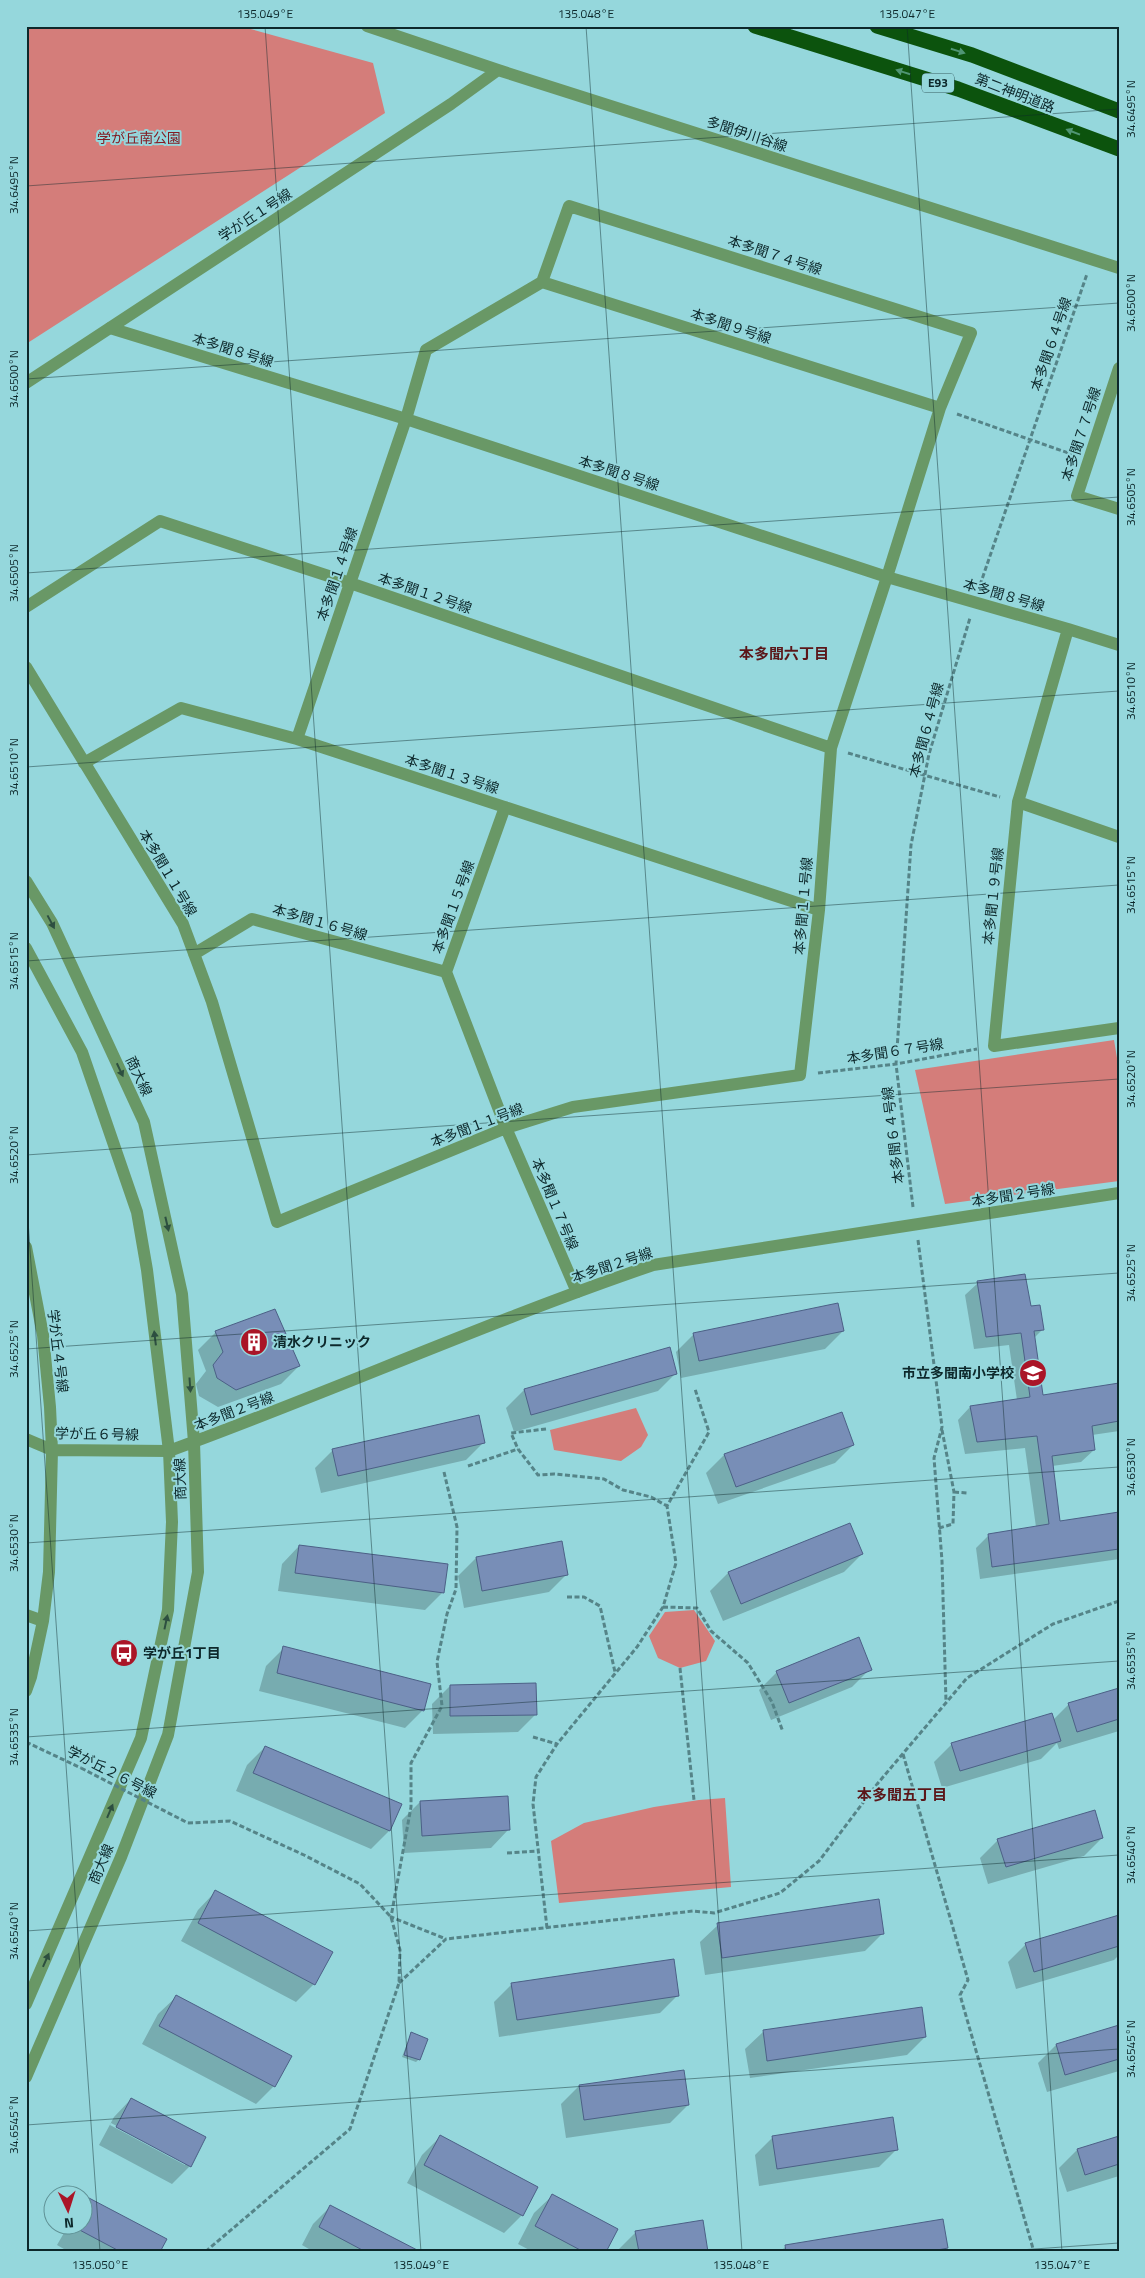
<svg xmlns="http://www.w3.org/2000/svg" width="1145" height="2278" font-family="'Titillium Web','Noto Sans JP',sans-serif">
	<rect width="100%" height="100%" fill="#95d7dc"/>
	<path fill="#d47d7a" d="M26,26H240L373,63L385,113L26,344Z
		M1114,1040L1119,1070V1181L945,1204L915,1070Z
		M636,1408L648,1435L641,1447L621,1461L554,1450L550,1430Z
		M694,1610L715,1641L706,1661L680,1668L658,1658L649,1636L665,1612Z
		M725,1798L731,1887L559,1903L551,1841L584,1823L654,1807L699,1800Z"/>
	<path fill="#0003" fill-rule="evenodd" d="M978,1283L1030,1307L1043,1329L1034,1338L1042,1396L1119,1384V1431L1092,1435L1094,1450L1081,1462L1052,1466L1059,1523L1119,1513V1559L980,1579L976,1548L989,1535L1036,1527L1025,1448L965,1454L958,1420L970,1407L1017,1400L1009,1345L974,1349L965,1295Z
		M843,1331L825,1349L681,1378L676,1352L694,1334Z
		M216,1332L299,1366L281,1384L218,1407L199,1396L196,1384L206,1371L198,1350Z
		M676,1373L658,1391L514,1432L506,1408L524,1390Z
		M841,1413L853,1445L835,1463L718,1504L706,1473L724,1455Z
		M484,1442L466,1460L321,1493L315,1468L333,1450Z
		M849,1524L862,1554L844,1572L723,1621L710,1591L728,1573Z
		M299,1546L443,1592L425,1610L278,1591L282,1564Z
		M476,1558L567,1574L549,1592L464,1608L458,1576Z
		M284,1648L423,1710L405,1728L259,1691L266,1666Z
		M870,1669L852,1687L771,1720L759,1690L777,1672Z
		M450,1686L536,1714L518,1732L433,1734L432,1704Z
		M1119,1689V1731L1059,1749L1057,1743L1041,1759L942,1788L934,1762L952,1744L1053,1720L1069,1704Z
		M265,1747L400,1804L389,1831L371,1849L236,1791L247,1765Z
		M420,1802L508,1830L491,1848L404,1853L402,1820Z
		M1102,1838L1084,1856L988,1884L980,1858L998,1840Z
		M215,1892L314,1984L296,2002L181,1941L198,1910Z
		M1119,1916V1955L1114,1960L1016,1989L1008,1962L1026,1944Z
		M718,1925L883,1933L865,1951L705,1975L700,1942Z
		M512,1984L678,1995L660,2013L499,2037L494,2002Z
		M176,1997L274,2086L256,2104L142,2044L158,2014Z
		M920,2008L925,2037L907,2055L750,2078L745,2049L763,2032Z
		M1119,2026V2071L1047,2092L1038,2063L1056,2045Z
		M411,2033L419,2059L416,2062L402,2057Z
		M683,2071L688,2105L670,2123L566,2138L561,2104L579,2086Z
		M131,2099L190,2166L172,2184L99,2145L114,2117ZM111,2123L185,2162V2165L110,2125Z
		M440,2137L522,2215L504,2233L407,2183L422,2155Z
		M773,2137L897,2149L879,2167L759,2186L755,2155Z
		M1119,2138V2176L1067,2192L1059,2168L1077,2150Z
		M552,2196L605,2252H533L518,2244L534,2213Z
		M89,2200L159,2252H69L57,2245L68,2226H82V2207Z
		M331,2206L418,2252H314L302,2245L313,2224Z
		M636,2232L707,2252H618V2250Z
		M786,2246L947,2248L943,2252H780Z"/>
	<path fill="#788eb7" stroke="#4c6086" d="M1025,1274L1031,1306L1040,1305L1044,1330L1034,1331L1043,1395L1119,1383V1421L1092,1426L1095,1450L1052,1456L1060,1521L1119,1512V1549L992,1567L988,1534L1049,1524L1037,1436L977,1442L970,1406L1030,1397L1021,1333L986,1337L977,1281Z
		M838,1303L844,1331L699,1361L693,1333Z
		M275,1309L300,1366L236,1390L217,1378L213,1365L223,1352L215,1331Z
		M670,1347L677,1374L531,1415L524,1389Z
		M842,1412L854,1445L736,1487L724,1454Z
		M479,1415L485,1443L338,1476L332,1449Z
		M850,1523L863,1554L741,1604L728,1572Z
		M562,1541L568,1575L482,1591L476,1557Z
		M299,1545L448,1564L444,1593L295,1573Z
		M859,1637L872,1670L789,1703L776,1671Z
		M283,1646L431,1684L424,1711L277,1673Z
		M536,1683L537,1715L450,1716V1685Z
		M1119,1688V1719L1077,1732L1068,1703Z
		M1052,1713L1061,1741L960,1771L951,1743Z
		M265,1746L402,1804L390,1831L253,1773Z
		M508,1796L510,1830L422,1836L420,1801Z
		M1095,1810L1103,1838L1006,1867L997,1839Z
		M215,1890L333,1952L315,1985L198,1923Z
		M879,1899L884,1934L722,1958L717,1923Z
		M1119,1915V1946L1034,1972L1025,1943Z
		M674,1959L679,1996L517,2020L511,1983Z
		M176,1995L292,2056L275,2087L159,2026Z
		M922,2007L926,2037L767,2061L763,2030Z
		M1119,2025V2059L1065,2075L1056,2044Z
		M411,2032L428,2039L420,2060L404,2055Z
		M684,2070L689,2105L584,2120L579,2085Z
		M131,2098L206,2137L191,2167L116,2127Z
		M893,2117L898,2150L777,2169L772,2136Z
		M440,2135L538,2187L523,2216L424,2165Z
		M1119,2136V2164L1085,2175L1077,2149Z
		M552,2194L618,2229L606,2252H584L535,2226Z
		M89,2198L167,2239L160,2252H121L74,2227L82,2226V2211Z
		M330,2205L421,2252H366L319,2227Z
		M943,2219L948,2248L927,2252H786L785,2245Z
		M703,2220L708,2252H639L635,2231Z"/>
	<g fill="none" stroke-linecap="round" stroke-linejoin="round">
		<path stroke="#558488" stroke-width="3" stroke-dasharray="5 2.5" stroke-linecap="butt" d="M957,414L1074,455
			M980,585L1087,274
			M848,753L1000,797
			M818,1073L896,1064L977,1049
			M913,1207L896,1064L911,845L929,754L970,618
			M918,1240L942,1427L934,1458L942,1561L946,1702
			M546,1429L511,1433L518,1449L538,1475L554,1474L604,1479L623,1490L651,1497L667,1506
			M468,1466L518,1449
			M444,1472L457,1527L456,1589L447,1614L437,1662L442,1706L411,1763V1807L391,1917L446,1939
			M954,1492L967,1493
			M939,1528L953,1524L954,1492L942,1430
			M567,1597H584L600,1606L615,1672
			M663,1607L697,1608L711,1631L748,1663L772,1702L783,1732
			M680,1668L694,1800
			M533,1737L557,1744
			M26,1742L81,1768
			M903,1754L968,1980L960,1995L1034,2252
			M188,1823L230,1821L304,1855L360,1884L391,1917L400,1950L399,1983L350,2129L205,2252
			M507,1853L538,1851
			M547,1928L533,1804L536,1777L557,1744L637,1647L663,1607L676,1563L667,1506L709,1432L695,1389
			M399,1983L446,1939L693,1911L714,1913L780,1893L819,1861L878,1783L967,1678L1053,1624L1119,1601"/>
		<path stroke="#699866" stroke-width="12" d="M542,282L569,206L971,333L940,408
			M110,328L406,419L887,577L1068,629L1119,645
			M1119,368L1077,496L1119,509
			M26,607L160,521L350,583L831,748
			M1068,629L1018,802L994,1046L1119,1028
			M26,667L183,924L212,1002L277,1222L506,1128L573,1107L800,1075L819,910L831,748L887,577L940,408L542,282L426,350L406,419L297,739
			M84,763L181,708L297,739L819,910
			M1018,802L1119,837
			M505,807L446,972L506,1128L577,1292
			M194,954L252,919L446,972
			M26,1247L43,1335L50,1407L52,1450L49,1572L43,1621L26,1615
			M26,1439L52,1450L169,1451
			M26,1691L31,1677L43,1621"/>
		<path stroke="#699866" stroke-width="12" d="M367,26L498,70L1119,268
			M26,383L451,104L498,70
			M26,881L52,923L144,1122L182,1294L194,1442L198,1572L168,1735L121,1857L26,2077
			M26,948L82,1052L137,1212L147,1270L169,1451L172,1522L168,1610L141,1738L26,2004
			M169,1451C331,1392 489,1321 653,1265L1119,1193"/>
		<path stroke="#0c530d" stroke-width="15" d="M755,26L958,89L1119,149
			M877,26L972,55L1119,111"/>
		<path stroke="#558488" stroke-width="3" stroke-dasharray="5 2.5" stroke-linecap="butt" d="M81,1768L188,1823"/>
	</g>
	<defs><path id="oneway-solid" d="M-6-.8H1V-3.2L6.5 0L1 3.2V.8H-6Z" transform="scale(1.25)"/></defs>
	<g fill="#509574">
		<use href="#oneway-solid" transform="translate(958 51) rotate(17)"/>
		<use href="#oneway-solid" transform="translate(903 72) rotate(-163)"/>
		<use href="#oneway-solid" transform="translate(1073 132) rotate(-159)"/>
	</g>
	<g fill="#2d4f40">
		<use href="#oneway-solid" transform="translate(51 922) rotate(62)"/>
		<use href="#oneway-solid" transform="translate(120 1070) rotate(65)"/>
		<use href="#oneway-solid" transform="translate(167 1224) rotate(77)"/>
		<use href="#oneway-solid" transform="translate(155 1338) rotate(-97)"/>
		<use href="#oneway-solid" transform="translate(190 1385) rotate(86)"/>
		<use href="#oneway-solid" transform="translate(166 1622) rotate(-78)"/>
		<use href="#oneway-solid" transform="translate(110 1811) rotate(-67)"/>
		<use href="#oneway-solid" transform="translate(46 1960) rotate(-66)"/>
	</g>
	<path fill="none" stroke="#0d282b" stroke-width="1" stroke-opacity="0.45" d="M265,26L421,2252M586,26L742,2252M907,26L1062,2252M26,186L1119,109M26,379L1119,303M26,573L1119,497M26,767L1119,691M26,961L1119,885M26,1155L1119,1079M26,1192L100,2252M26,1349L1119,1273M26,1543L1119,1467M26,1737L1119,1661M26,1931L1119,1855M26,2125L1119,2049M992,2252L1119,2243"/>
	<defs>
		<g id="building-disc" transform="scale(1.4375)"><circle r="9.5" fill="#aa1527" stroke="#95d7dc"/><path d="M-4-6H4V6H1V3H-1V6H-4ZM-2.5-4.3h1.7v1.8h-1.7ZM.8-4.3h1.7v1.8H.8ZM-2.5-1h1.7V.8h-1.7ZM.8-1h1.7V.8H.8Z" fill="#fff"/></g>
		<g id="school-disc" transform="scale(1.4375)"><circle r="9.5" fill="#aa1527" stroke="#95d7dc"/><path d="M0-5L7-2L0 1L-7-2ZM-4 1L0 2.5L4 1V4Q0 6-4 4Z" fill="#fff"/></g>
		<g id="bus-disc" transform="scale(1.4375)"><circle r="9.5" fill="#aa1527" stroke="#95d7dc"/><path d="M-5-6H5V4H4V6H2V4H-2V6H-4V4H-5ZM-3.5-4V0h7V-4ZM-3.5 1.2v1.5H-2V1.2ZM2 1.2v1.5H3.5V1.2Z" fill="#fff"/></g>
	</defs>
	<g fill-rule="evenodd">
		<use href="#building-disc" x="254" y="1342"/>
		<use href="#school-disc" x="1033" y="1373"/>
		<use href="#bus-disc" x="124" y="1653"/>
	</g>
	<g text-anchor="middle" stroke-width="4" stroke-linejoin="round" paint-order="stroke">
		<rect fill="#95d7dc" stroke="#365c60" stroke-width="1" x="922" y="73.5" width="32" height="19" rx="4"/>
		<g font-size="12" font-weight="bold" fill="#0d282b">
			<text x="938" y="87">E93</text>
		</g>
		<g font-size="14" fill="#0d282b" stroke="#95d7dc">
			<text transform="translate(1015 93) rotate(21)" y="5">第二神明道路</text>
			<text transform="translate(747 134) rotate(18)" y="5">多聞伊川谷線</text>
			<text transform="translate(255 215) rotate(-33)" y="5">学が丘１号線</text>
			<text transform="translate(775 255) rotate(18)" y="5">本多聞７４号線</text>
			<text transform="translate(731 326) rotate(18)" y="5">本多聞９号線</text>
			<text transform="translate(1051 344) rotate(-71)" y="5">本多聞６４号線</text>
			<text transform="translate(233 350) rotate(17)" y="5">本多聞８号線</text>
			<text transform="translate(1081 434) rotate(-72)" y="5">本多聞７７号線</text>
			<text transform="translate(619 473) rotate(18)" y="5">本多聞８号線</text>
			<text transform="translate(337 574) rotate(-71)" y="5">本多聞１４号線</text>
			<text transform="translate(425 593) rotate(19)" y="5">本多聞１２号線</text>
			<text transform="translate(1004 595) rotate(16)" y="5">本多聞８号線</text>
			<text transform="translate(926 730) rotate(-75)" y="5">本多聞６４号線</text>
			<text transform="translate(452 774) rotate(18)" y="5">本多聞１３号線</text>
			<text transform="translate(168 873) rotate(59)" y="5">本多聞１１号線</text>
			<text transform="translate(993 896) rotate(-84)" y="5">本多聞１９号線</text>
			<text transform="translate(803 906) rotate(-85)" y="5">本多聞１１号線</text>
			<text transform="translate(453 907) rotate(-70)" y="5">本多聞１５号線</text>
			<text transform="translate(320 922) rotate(16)" y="5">本多聞１６号線</text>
			<text transform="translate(895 1051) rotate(-9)" y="5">本多聞６７号線</text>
			<text transform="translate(139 1076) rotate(65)" y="5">商大線</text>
			<text transform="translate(477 1125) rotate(-21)" y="5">本多聞１１号線</text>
			<text transform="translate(893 1135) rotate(-97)" y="5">本多聞６４号線</text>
			<text transform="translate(1013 1195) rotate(-9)" y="5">本多聞２号線</text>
			<text transform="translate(555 1204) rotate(67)" y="5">本多聞１７号線</text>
			<text transform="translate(612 1265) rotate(-18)" y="5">本多聞２号線</text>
			<text transform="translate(58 1351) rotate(83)" y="5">学が丘４号線</text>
			<text transform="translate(234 1411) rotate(-21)" y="5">本多聞２号線</text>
			<text transform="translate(97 1434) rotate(1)" y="5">学が丘６号線</text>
			<text transform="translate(180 1479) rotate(-92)" y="5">商大線</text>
			<text transform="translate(112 1772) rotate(27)" y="5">学が丘２６号線</text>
			<text transform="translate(101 1864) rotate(-67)" y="5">商大線</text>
		</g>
		<g font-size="14" fill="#831c23" stroke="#95d7dc">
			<text x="139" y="143">学が丘南公園</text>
		</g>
		<g font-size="14" font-weight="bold" fill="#0d282b" stroke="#95d7dc" text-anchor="start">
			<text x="273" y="1347">清水クリニック</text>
			<text x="1014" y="1378" text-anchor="end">市立多聞南小学校</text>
			<text x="143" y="1658">学が丘1丁目</text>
		</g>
		<g font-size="15" font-weight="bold" fill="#5b1619" stroke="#95d7dc">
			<text x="784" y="659">本多聞六丁目</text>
			<text x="902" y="1800">本多聞五丁目</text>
		</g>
	</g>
	<rect width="1145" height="2278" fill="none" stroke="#95d7dc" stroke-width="55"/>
	<g transform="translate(68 2210) rotate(176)"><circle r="24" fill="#95d7dc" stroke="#5f9195"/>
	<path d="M0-4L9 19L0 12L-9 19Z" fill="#aa1527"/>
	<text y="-8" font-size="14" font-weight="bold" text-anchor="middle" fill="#0d282b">N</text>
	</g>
	<rect x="28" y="28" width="1090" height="2222" fill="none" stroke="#0d282b" stroke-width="2"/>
	<g font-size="12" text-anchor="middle" fill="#0d282b">
		<text x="265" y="18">135.049°E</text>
		<text x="586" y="18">135.048°E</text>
		<text x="907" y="18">135.047°E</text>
		<text transform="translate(1131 109) rotate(-90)" y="4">34.6495°N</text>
		<text transform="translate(14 185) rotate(-90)" y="4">34.6495°N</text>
		<text transform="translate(1131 303) rotate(-90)" y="4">34.6500°N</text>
		<text transform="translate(14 379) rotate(-90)" y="4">34.6500°N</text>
		<text transform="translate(1131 497) rotate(-90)" y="4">34.6505°N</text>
		<text transform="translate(14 573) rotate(-90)" y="4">34.6505°N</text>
		<text transform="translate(1131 691) rotate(-90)" y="4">34.6510°N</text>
		<text transform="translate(14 767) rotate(-90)" y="4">34.6510°N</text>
		<text transform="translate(1131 885) rotate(-90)" y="4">34.6515°N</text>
		<text transform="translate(14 961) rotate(-90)" y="4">34.6515°N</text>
		<text transform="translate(1131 1079) rotate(-90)" y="4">34.6520°N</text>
		<text transform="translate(14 1155) rotate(-90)" y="4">34.6520°N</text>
		<text transform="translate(1131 1273) rotate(-90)" y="4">34.6525°N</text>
		<text transform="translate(14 1349) rotate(-90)" y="4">34.6525°N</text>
		<text transform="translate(1131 1467) rotate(-90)" y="4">34.6530°N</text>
		<text transform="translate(14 1543) rotate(-90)" y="4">34.6530°N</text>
		<text transform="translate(1131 1661) rotate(-90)" y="4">34.6535°N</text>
		<text transform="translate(14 1737) rotate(-90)" y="4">34.6535°N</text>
		<text transform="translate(1131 1855) rotate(-90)" y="4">34.6540°N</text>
		<text transform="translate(14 1931) rotate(-90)" y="4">34.6540°N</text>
		<text transform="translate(1131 2049) rotate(-90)" y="4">34.6545°N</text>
		<text transform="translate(14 2125) rotate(-90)" y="4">34.6545°N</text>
		<text x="100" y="2269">135.050°E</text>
		<text x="421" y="2269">135.049°E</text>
		<text x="741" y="2269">135.048°E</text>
		<text x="1062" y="2269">135.047°E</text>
	</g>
</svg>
